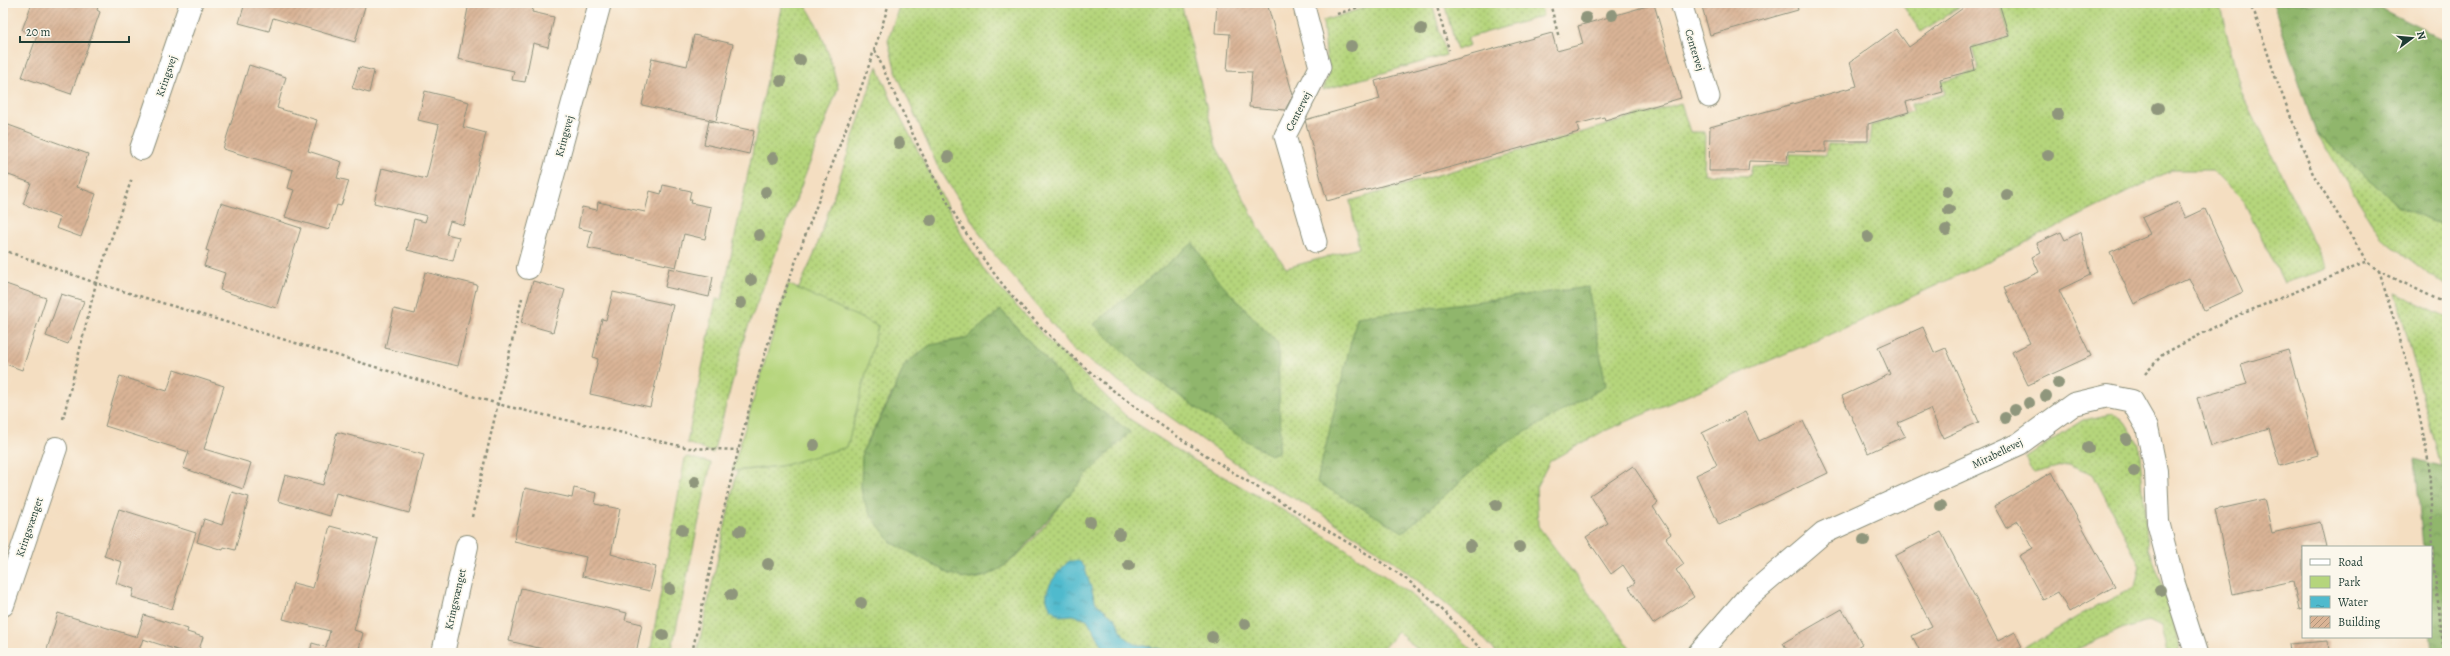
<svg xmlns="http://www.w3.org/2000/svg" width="2450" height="656" font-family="Alegreya,serif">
	<defs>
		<pattern id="grass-dots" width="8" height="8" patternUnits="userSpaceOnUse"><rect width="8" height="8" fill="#b5d57c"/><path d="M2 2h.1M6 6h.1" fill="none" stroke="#93ae66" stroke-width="1.8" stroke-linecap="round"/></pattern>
		<pattern id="forest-crowns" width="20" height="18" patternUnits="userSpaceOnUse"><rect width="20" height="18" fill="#90b66c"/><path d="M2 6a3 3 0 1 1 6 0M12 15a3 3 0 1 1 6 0" fill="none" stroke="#75955a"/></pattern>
		<pattern id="water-ripples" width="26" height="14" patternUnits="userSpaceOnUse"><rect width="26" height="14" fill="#50bacd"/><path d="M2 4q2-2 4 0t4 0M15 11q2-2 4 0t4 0" fill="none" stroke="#4298a7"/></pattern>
		<pattern id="building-hatch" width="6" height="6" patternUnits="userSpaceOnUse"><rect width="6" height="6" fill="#dab496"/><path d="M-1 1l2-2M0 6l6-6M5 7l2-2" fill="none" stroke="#b0947b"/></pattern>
	</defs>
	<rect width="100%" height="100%" fill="#fbf7ec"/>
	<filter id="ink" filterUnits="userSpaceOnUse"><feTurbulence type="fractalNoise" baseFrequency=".025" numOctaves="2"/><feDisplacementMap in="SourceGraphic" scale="8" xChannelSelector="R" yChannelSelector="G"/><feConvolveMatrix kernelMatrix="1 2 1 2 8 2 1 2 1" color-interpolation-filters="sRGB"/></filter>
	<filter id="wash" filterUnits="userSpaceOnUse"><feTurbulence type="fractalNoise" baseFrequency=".012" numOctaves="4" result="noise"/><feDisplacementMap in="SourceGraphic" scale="16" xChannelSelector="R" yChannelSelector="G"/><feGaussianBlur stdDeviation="0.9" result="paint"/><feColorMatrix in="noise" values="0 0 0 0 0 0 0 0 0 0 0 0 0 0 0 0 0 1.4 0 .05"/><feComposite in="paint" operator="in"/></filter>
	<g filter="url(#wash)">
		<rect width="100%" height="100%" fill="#f4dec1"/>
		<path fill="url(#grass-dots)" stroke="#6a8958" fill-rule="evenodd" d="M783,3H804C822,29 830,57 838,88L745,335L713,453L687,443L716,299L722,300Z
			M900,3H1181L1216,146L1259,228L1286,268L1359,248L1350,201L1681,103L1690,132H1705L1704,174L1750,176L1752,166L1789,165L1790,154L1826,155L1828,144L1869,145L1871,126L1912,111L1911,104L1945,94L1942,82L1979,70L1972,48L2010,37L2000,3H2219L2241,92L2327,269L2284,283L2243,200L2213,170H2172L1978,266L1836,332L1602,432L1550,461L1536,487L1538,526L1634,653H1497L1471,625L1395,562L1322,514L1256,477L1074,350L989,248L937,165L896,72L888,41Z
			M1372,3H1432L1446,55L1323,90L1328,75L1323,21L1373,5Z
			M1444,3H1540L1543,16L1467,38L1470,45L1457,50Z
			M1901,3H1965L1921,32Z
			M877,66L891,99L963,237L988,276L1051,343L1128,418L1190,458L1274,505L1343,547L1414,597L1475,653H1421L1398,632L1379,653H697L737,471L781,466L878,326L798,290L814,255ZM1001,310L1074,391L1130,432C1115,446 1100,460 1086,474C1057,505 1015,579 969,579L862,452L898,382L944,342L965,339Z
			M2316,133L2398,205L2447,228V288L2382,238Z
			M2396,293L2447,317V468L2441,467Z
			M2113,414L2125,422L2139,444L2148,549L2172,613L2180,653H2167L2161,627L2149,621L2124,628L2068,653H2017L2082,614L2135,587L2140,565L2093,474L2068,464L2035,473L2029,467L2026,457L2083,420Z
			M688,457L711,463L671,653H650L685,458Z"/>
		<path fill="url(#forest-crowns)" stroke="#587a50" d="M2273,3H2369L2447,41V228L2398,205L2316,133Z
			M1193,243L1214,276L1278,344L1280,435L1278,452L1270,455C1207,417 1146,376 1094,324Z
			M1588,287L1606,386L1501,446L1403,532L1317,482L1357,317Z
			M1001,310L1074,391L1130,432L1086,475L1018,554L1000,569L986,576L969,579L950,574L891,542L870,514L863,498L861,488L862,452L891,398L905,364L930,345L965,339Z
			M2415,459L2447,468V653H2433L2431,629V547H2423Z"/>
		<path fill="#b5d57c" stroke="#6a8958" d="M788,284L878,326L847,447L781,466L732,471Z"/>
		<path fill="url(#water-ripples)" stroke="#387c80" d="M1069,561H1079L1084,566L1096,603L1115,618L1124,636L1135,644L1166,650L1171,653H1107L1087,619L1073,615L1060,616C1033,599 1053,577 1069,561Z"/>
		<g id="blocks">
			<path fill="url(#building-hatch)" d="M32,3H99L97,10L100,12L71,94L22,77L37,36L22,30Z
				M245,3H366L355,42L273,18L269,31L239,23Z
				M469,3H512L533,8L532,12L554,17L548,47L533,43L525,82L512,80L514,71L458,59Z
				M1217,3H1267L1293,95L1285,110L1249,107L1252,72L1227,71L1230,34L1215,33Z
				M1701,3H1796L1798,10L1710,35Z
				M1970,3H1999L2009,36L1970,47L1975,70L1940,79L1943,92L1906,102L1909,112L1868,124V141H1826V152L1788,151L1787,162L1749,161L1748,171H1709L1710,127L1857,86L1850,62L1896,29L1909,47Z
				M1654,4L1681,98L1605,120L1604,117L1577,124L1579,132L1327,201L1305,120L1380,99L1375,81L1552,33L1557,51L1583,44L1578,26Z
				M694,35L733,44L716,121L642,105L652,58L687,66Z
				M249,65L286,77L277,108L317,120L308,151L342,162L337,178L349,181L341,206L337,205L329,230L285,217L294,190L288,188L293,170L223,149Z
				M359,67L374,71L369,93L352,88Z
				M425,91L469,102L463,127L486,133L464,225L450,221L446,234L459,237L453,261L407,250L414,219L425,222L427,216L374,203L382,168L426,179L439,125L418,120Z
				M709,121L754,131L749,154L704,144Z
				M3,123L88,154L77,187L96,194L81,237L56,228L60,218L23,204L31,183L3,173Z
				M663,185L691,191L689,200H692L691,203L711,207L705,239L684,234L676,267L588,248L592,231L578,228L582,207L597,210L598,202L645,212L650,191L661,194Z
				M2178,202L2186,218L2205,209L2243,292L2204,310L2189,278L2134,304L2110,252L2150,234L2142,218Z
				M221,203L301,228L276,308L220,290L225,273L204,266L209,251L206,250Z
				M2061,232L2065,240L2081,232L2090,275L2059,290L2091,356L2028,385L2012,352L2030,343L2004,288L2039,272L2032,257L2041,252L2037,243Z
				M669,268L713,277L709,297L665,287Z
				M425,272L477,285L458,366L385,348L394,309L415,314Z
				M533,281L565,290L553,332L521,323Z
				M3,283L46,298L22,370L3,363Z
				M613,292L673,305L650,407L590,394L598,359L593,357L602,319L606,320Z
				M61,294L84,301L68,344L46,336Z
				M1923,327L1934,353L1946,348L1979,422L1943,438L1930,409L1898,423L1905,436L1868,453L1842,396L1890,374L1878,347Z
				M2288,350L2318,455L2280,466L2269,429L2211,446L2197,398L2247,384L2241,364Z
				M174,370L224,386L204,449L251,463L243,489L183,468L189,452L105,426L120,376L167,391Z
				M1745,412L1759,441L1803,421L1828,473L1719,525L1696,475L1717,465L1702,433Z
				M337,432L424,455L409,513L336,493L330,516L278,501L285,475L323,485Z
				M1633,466L1658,503L1653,507L1671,534L1666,538L1684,564L1676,570L1694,597L1653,624L1629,587L1635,583L1623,565L1611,574L1586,537L1608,523L1590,495Z
				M2052,472L2115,586L2069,612L2058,592L2043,600L2019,556L2033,548L2018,521L2006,528L1994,506Z
				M525,488L572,498L574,488L597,493L595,504L620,509L611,554L656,567L650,591L582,576L586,557L514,541Z
				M232,492L249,497L235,550L224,547L223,550L197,542L204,519L222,525Z
				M2264,499L2272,533L2320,522L2326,547H2303V609L2299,610L2293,581L2233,594L2215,510Z
				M119,509L196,533L172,609L132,597L134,589L116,583L122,562L104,556Z
				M330,526L378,539L354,630L363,633L358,653H310L312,643L326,647L330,631L283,619L293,583L313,588Z
				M1941,532L1998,641L2015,632L2022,647L2011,653H2005L2002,648L1992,653H1921L1912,636L1932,626L1895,556Z
				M521,588L627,613L625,620L642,624L636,653H560L509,641Z
				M1842,609L1862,644L1847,653H1789L1783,643Z
				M58,613L137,637L144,615L188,629L187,632L203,637L198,653H179L180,651L143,639L138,653H46Z
				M2328,641L2329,653H2290L2289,644Z"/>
		</g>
	</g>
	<g filter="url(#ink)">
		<use href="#blocks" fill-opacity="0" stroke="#8a8e7a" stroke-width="1"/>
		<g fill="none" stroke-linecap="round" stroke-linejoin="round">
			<g stroke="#8a8e7a" stroke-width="23">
				<path id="lane" d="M1303,3L1320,67L1285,136L1316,242
					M1681,3L1709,97"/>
			</g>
			<g stroke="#8a8e7a" stroke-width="24">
				<path id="street" d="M141,149L191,3
					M528,268L600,3
					M3,605L56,448
					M443,653L467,546
					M1699,653L1747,598L1823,533L2019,444L2074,404L2108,396L2132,401L2147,427L2156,471L2158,522L2174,584L2196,653"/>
			</g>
			<path stroke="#8a8e7a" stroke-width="2.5" stroke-dasharray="3 3" stroke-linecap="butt" d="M1436,3L1449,50
				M1550,3L1559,38
				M2248,3L2255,14L2275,76L2313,174L2367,262L2379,271L2447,304
				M1337,14L1365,5L1364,3
				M875,50C912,134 949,221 1009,292C1094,393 1212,459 1322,527C1352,546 1388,564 1415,586C1440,605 1462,631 1485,653
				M3,250L96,283L505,406L689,448L738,450
				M2379,271L2413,382L2429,464L2434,568L2444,653
				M2145,374L2163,354L2232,318L2367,262
				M63,419L96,283L132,178
				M472,517L522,298
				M692,653C719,528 746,403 788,283C821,189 861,98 889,3"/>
			<use href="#lane" stroke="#fff" stroke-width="21"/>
			<use href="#street" stroke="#fff" stroke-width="22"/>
		</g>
		<g fill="#8f967b">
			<circle cx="1612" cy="15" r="6"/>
			<circle cx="1586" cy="18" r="6"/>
			<circle cx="1421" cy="29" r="6"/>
			<circle cx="1351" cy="46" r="6"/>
			<circle cx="800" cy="60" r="6"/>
			<circle cx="781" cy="81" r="6"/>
			<circle cx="2158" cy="108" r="6"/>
			<circle cx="2058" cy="114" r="6"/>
			<circle cx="899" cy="143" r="6"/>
			<circle cx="2048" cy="155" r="6"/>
			<circle cx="948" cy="157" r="6"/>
			<circle cx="773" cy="158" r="6"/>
			<circle cx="1947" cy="191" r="6"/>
			<circle cx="766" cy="192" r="6"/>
			<circle cx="2007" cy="195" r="6"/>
			<circle cx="1949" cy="210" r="6"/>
			<circle cx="931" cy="220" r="6"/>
			<circle cx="1946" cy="230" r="6"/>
			<circle cx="759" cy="235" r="6"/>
			<circle cx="1868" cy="237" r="6"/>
			<circle cx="751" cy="280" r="6"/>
			<circle cx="741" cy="303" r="6"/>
			<circle cx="2058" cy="383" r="6"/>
			<circle cx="2046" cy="396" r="6"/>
			<circle cx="2029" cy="403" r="6"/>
			<circle cx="2015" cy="410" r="6"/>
			<circle cx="2005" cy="418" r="6"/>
			<circle cx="2126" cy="439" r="6"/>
			<circle cx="814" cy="445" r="6"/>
			<circle cx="2088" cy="448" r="6"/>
			<circle cx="2134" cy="471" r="6"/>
			<circle cx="695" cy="482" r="6"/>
			<circle cx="1496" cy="505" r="6"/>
			<circle cx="1941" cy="506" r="6"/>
			<circle cx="1090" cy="522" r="6"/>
			<circle cx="682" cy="530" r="6"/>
			<circle cx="740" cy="531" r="6"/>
			<circle cx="1119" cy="534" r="6"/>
			<circle cx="1864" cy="540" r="6"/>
			<circle cx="1470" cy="546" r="6"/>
			<circle cx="1519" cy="547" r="6"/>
			<circle cx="768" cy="564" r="6"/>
			<circle cx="1129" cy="565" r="6"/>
			<circle cx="670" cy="589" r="6"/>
			<circle cx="2160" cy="590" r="6"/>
			<circle cx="731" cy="595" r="6"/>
			<circle cx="861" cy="603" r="6"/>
			<circle cx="1245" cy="624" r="6"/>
			<circle cx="663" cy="635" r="6"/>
			<circle cx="1212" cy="637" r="6"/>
		</g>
	</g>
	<g text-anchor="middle" stroke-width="3.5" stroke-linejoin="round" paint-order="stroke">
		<g font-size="11" fill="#1f3d34" stroke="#fbf7ec">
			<text transform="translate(1695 50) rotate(73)" y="4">Centervej</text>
			<text transform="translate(166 76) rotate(-71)" y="4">Kringsvej</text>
			<text transform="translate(1298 111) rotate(-63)" y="4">Centervej</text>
			<text transform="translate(564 136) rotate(-75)" y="4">Kringsvej</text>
			<text transform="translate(1997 453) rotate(-26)" y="4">Mirabellevej</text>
			<text transform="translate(29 527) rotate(-71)" y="4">Kringsvænget</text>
			<text transform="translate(455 599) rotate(-77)" y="4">Kringsvænget</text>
		</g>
	</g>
	<rect width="2450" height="656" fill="none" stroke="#fbf7ec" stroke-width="16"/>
	<rect x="2302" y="546" width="130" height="92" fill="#fbf7ec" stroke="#a3ada2"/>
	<rect x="2310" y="559" width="20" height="6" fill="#ffffff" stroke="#a3ada2"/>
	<text x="2338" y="566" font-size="12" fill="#1f3d34">Road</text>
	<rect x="2310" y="576" width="20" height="12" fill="#b5d57c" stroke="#a3ada2"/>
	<text x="2338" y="586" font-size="12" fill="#1f3d34">Park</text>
	<rect x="2310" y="596" width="20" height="12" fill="url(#water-ripples)" stroke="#a3ada2"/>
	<text x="2338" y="606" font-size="12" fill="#1f3d34">Water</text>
	<rect x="2310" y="616" width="20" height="12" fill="url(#building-hatch)" stroke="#a3ada2"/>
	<text x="2338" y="626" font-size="12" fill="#1f3d34">Building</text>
	<g transform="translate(2412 38) rotate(74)" stroke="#fbf7ec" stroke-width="3" paint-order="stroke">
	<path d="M0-3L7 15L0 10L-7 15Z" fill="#1f3d34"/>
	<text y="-6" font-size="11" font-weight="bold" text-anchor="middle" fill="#1f3d34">N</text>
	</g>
	<path d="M20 36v6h109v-6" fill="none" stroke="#1f3d34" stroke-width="2"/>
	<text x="26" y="36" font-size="12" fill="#1f3d34" stroke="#fbf7ec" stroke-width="3" paint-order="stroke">20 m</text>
</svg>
